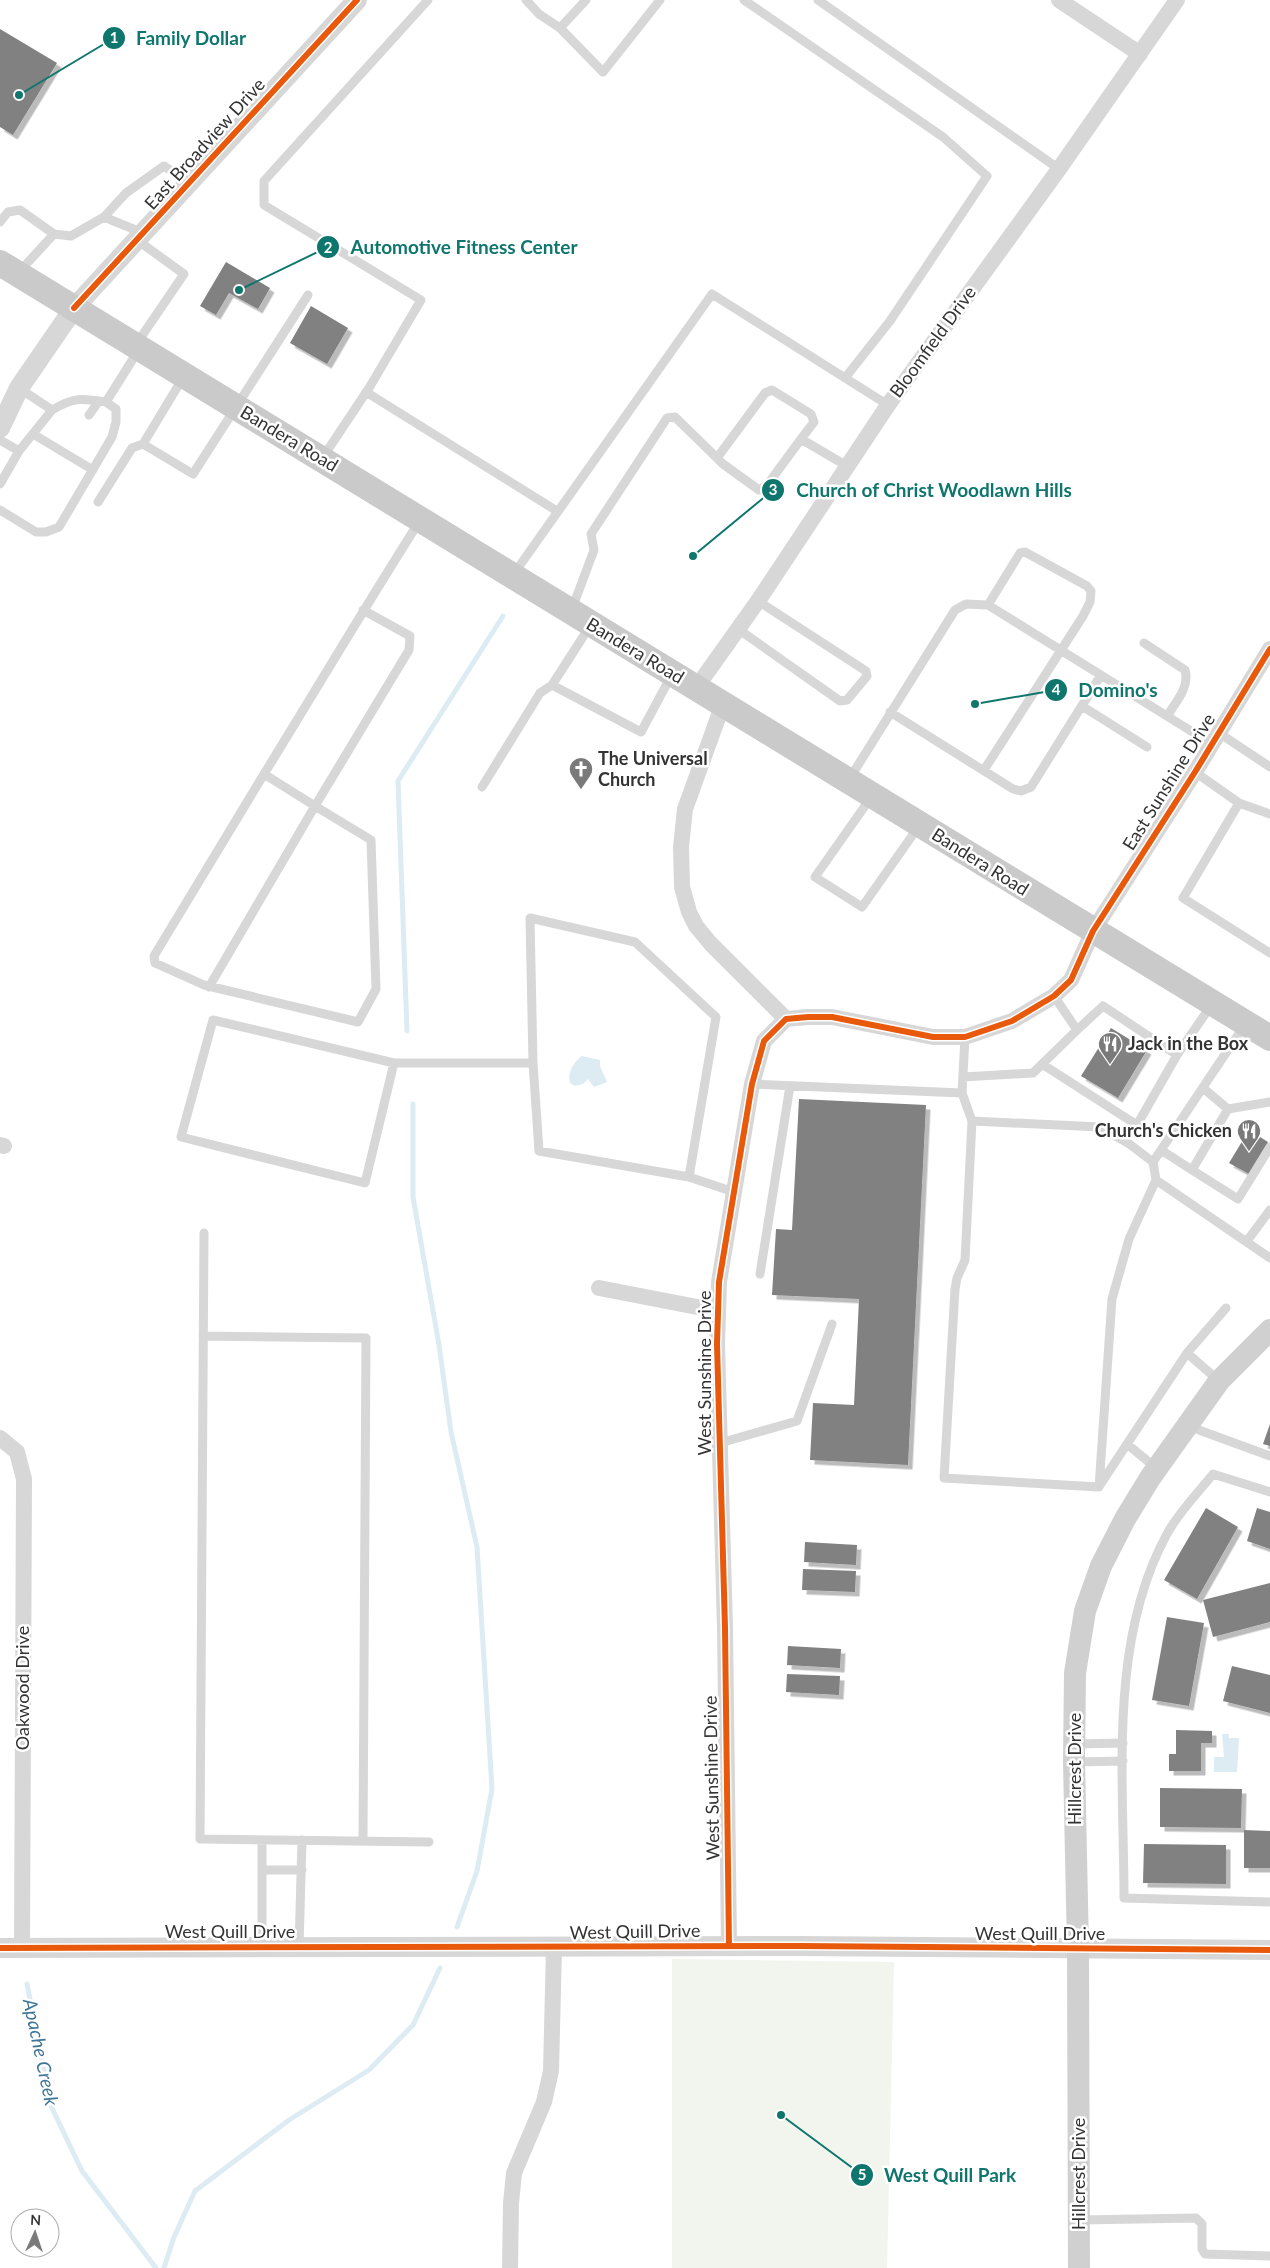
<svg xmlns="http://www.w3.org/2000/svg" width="1270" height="2268" font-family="Lato,sans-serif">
	<defs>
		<filter id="shadow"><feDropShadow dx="4.5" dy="4.5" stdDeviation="0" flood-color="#0004"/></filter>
	</defs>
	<rect width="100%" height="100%" fill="#fff"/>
	<path fill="#f1f5ed" d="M672,1959L894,1962L887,2268H672Z"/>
	<path fill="#ddebf3" d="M582,1056L600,1060V1066L607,1082L594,1087L588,1079L583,1084L575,1086L570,1083C567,1074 573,1062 582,1056Z
		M1222,1734H1229V1738H1239L1237,1772H1214V1757H1224Z"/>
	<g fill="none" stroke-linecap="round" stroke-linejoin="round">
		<path stroke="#ddebf3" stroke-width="5" d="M407,1031L398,781L503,616
			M413,1104V1197L439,1345L451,1432L477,1547L492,1789L477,1871L457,1927
			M27,1984L51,2106L82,2171L156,2268
			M164,2268L174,2237L195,2191L289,2120L369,2070L413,2025L440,1968"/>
	</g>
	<path fill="#818181" filter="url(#shadow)" d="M0,29L57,63L13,135L0,127Z
		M226,262L270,288L258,309L229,293L216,315L200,306Z
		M311,306L348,328L327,364L290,343Z
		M1111,1028L1147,1050L1118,1098L1081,1076Z
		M799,1099L926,1105L908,1465L810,1460L813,1403L854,1405L859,1299L772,1295L776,1229L792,1230Z
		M1249,1130L1268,1142L1249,1174L1229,1163Z
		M1270,1424V1446L1263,1444Z
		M1206,1508L1238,1527L1197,1599L1164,1580Z
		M1257,1508L1270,1512V1549L1247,1541Z
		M805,1542L857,1545L856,1565L804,1562Z
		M803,1569L856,1571L855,1592L802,1590Z
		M1270,1583V1622L1213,1637L1203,1600Z
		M1167,1617L1204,1623L1189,1706L1152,1700Z
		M788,1646L841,1649L840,1668L787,1665Z
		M1232,1666L1270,1675V1713L1223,1701Z
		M787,1674L840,1676L839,1695L786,1692Z
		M1176,1730L1212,1731V1743H1201V1771H1169V1754H1176Z
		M1160,1788L1242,1789L1241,1828L1160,1827Z
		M1244,1830L1270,1831V1868H1244Z
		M1144,1844L1226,1845V1884L1143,1883Z"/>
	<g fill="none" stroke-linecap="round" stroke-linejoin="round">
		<path stroke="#d7d7d7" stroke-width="9" d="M526,0L539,14L560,28L586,0
			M744,0L943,137L987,176L890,321L845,378
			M818,0L1059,169
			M560,28L603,72L660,0
			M0,222L8,212L20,210L54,234
			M143,233L104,217L126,193L164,166L189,183
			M19,272L54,234L71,236L104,217
			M137,343L184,274L137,240
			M184,376L143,444L193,474L308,295
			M366,392L557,511
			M52,410C74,397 82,398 106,402L138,351
			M89,415L99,401
			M33,434L93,470
			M801,439L768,484L759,490L723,464L717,458L765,393L772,390L811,414L814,422L801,439L847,466
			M0,440L19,451L52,410L19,388
			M323,457L369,388L421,300L264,205V181L428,0
			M0,484L19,451
			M98,502L132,448L143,444
			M0,510L36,532H46L59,527L112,437L116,422V409L106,402
			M513,575L712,294L888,405
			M572,609L594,550L591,534L667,418L675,417L717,458
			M363,610L410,636L409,650L315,806L264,774C316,690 366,605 419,522
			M738,629L840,701L847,700L867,676L866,671L758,601
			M1144,643L1185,670C1190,687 1176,702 1167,716
			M552,685L590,626
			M1082,706L1147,747
			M890,712L1013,789L1021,791L1031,787L1101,675
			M1219,733L1270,767
			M984,770L1083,616L1090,602L1091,591L1087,586L1025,552L1020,553L988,605
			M1195,772L1239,803L1270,814
			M850,778L955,610L966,604L988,605L1212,744
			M482,787L540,693L552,685L641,732L671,676
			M872,796L815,877L862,907L919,826
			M1239,803L1183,898L1270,953
			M209,987L315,806L371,840L376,989L358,1022L204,985L155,963L154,956L264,774
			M1054,996L1077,1030L1103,1006L1177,1055L1212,1004
			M1244,1026L1153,1162L1156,1180L1270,1258
			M965,1037L962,1093L972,1121L965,1260L957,1278L955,1289L944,1478L1099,1487
			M394,1063L365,1183L181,1137L213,1020L394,1063H533L530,918L635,942L716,1017L689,1177L734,1192
			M533,1063L539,1151L689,1177
			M1042,1064L1137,1125L1177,1055
			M963,1077L1033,1073L1077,1030
			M752,1084L962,1093
			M1203,1088L1228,1109
			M1270,1102L1228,1109L1192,1170L1238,1199L1270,1147
			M972,1121L1100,1127L1128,1143L1153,1162
			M1161,1150L1192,1170
			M204,1233L200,1839L429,1842
			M1247,1241L1270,1210
			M760,1274L790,1086
			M203,1336L366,1338L363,1841
			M1187,1353L1226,1308
			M1188,1426L1270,1456
			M720,1443L797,1421L832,1324
			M1127,1444L1156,1468
			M1100,1485L1187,1353L1218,1380
			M1099,1487L1112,1299L1129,1239L1156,1180
			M1270,1492L1213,1474C1198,1493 1178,1513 1167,1534C1108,1641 1124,1780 1124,1898L1270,1902
			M1074,1744L1123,1743
			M1074,1762L1123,1761
			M262,1870H302
			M262,1947V1840
			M299,1947L302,1840
			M1079,2220L1196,2218L1202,2224V2249L1205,2254L1270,2256"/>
		<path stroke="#d7d7d7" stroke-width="16" d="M1059,0L1140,54
			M696,688L758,601L888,405L1059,169L1177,0
			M723,704L685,809L681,847L682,887L689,912L696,926L711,944L786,1019
			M0,1145L4,1146
			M599,1288L718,1311
			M0,1438L17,1452L24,1479L22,1948
			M729,1946L725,1628L717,1344L719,1282L752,1084L764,1041L786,1019L808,1017H832L933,1037H965L1012,1021L1054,996L1071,980L1093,931L1195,772L1270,649
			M510,2268L511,2203L514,2173L544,2102L551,2071L554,1948"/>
		<path stroke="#d7d7d7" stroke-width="20" d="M0,428L19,388L74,308L357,0
			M0,1948L800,1946L1270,1950"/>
		<path stroke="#d0d0d0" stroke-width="22" d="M1079,2268L1078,1949L1074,1762L1075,1673L1085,1611L1101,1566L1125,1519L1150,1478L1219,1381L1270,1330"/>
		<path stroke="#cacaca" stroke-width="26" d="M0,263L1270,1038"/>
		<g stroke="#fff" stroke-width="9">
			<path id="cycleway" d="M74,308L357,0
				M729,1946L725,1628L717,1344L719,1282L752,1084L764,1041L786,1019L808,1017H832L933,1037H965L1012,1021L1054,996L1071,980L1093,931L1195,772L1270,649
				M0,1948L800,1946L1270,1950"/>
		</g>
		<use href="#cycleway" stroke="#e8590c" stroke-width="6"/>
	</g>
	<defs>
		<g id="church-pin" transform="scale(1.25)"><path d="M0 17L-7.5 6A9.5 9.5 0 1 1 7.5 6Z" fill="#7a7a7a" stroke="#fff"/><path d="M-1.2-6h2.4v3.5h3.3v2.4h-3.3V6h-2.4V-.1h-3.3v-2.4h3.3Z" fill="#fff"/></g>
		<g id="restaurant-pin" transform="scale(1.25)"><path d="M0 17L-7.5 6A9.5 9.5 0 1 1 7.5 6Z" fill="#7a7a7a" stroke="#fff"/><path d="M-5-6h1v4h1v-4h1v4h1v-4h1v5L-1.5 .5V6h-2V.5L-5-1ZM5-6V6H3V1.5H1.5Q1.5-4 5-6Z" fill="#fff"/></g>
	</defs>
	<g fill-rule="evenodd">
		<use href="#church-pin" x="581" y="769"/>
		<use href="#restaurant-pin" x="1110" y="1044"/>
		<use href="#restaurant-pin" x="1249" y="1131"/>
	</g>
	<g text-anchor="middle" stroke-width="5" stroke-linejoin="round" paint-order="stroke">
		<g font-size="18" fill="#333" stroke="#fff">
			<text transform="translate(205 144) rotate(-48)" y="6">East Broadview Drive</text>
			<text transform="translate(933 342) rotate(-54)" y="6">Bloomfield Drive</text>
			<text transform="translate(289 439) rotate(31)" y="6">Bandera Road</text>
			<text transform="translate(635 651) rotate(31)" y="6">Bandera Road</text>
			<text transform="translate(1169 782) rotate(-58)" y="6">East Sunshine Drive</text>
			<text transform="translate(980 862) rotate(32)" y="6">Bandera Road</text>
			<text transform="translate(705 1373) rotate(-90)" y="6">West Sunshine Drive</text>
			<text transform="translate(23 1688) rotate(-90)" y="6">Oakwood Drive</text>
			<text transform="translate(1075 1769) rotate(-90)" y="6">Hillcrest Drive</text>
			<text transform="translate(712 1778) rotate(-91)" y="6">West Sunshine Drive</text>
			<text x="230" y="1938">West Quill Drive</text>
			<text transform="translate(635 1932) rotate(-1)" y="6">West Quill Drive</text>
			<text x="1040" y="1940">West Quill Drive</text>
			<text transform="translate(1079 2174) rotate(-90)" y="6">Hillcrest Drive</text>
		</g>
		<g font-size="18" font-weight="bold" fill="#333" stroke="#fff" text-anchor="start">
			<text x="598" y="765">The Universal<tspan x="598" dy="21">Church</tspan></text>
			<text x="1128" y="1050">Jack in the Box</text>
			<text x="1232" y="1137" text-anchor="end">Church's Chicken</text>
		</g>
		<g font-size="19" font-style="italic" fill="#3f7597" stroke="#fff">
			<text transform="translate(41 2052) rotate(78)" y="7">Apache Creek</text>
		</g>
	</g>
	<path fill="none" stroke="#0f766e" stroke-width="2" d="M19 95L114 38M239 290L328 247M693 556L773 490M975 704L1056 690M781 2115L862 2175"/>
	<g fill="#0f766e" stroke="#fff" stroke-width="2">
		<circle cx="19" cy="95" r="5"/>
		<circle cx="239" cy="290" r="5"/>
		<circle cx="693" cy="556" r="5"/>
		<circle cx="975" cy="704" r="5"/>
		<circle cx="781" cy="2115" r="5"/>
		<circle cx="114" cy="38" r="12"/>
		<circle cx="328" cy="247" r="12"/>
		<circle cx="773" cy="490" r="12"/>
		<circle cx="1056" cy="690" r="12"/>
		<circle cx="862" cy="2175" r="12"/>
	</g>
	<g font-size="15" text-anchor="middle" font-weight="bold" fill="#fff">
		<text x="114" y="43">1</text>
		<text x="328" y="253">2</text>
		<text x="773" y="495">3</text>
		<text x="1056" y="695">4</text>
		<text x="862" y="2180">5</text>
	</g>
	<g font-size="19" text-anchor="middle" font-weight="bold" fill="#0f766e" stroke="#fff" stroke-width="5" stroke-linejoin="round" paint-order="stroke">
		<text x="191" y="45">Family Dollar</text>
		<text x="464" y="254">Automotive Fitness Center</text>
		<text x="934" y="497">Church of Christ Woodlawn Hills</text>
		<text x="1118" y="697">Domino's</text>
		<text x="950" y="2182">West Quill Park</text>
	</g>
	<g transform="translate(35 2233) rotate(3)"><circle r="24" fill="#ffffff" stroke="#adadad"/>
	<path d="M0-4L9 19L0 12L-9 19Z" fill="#7a7a7a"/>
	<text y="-8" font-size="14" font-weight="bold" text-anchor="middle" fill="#333333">N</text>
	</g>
</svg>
